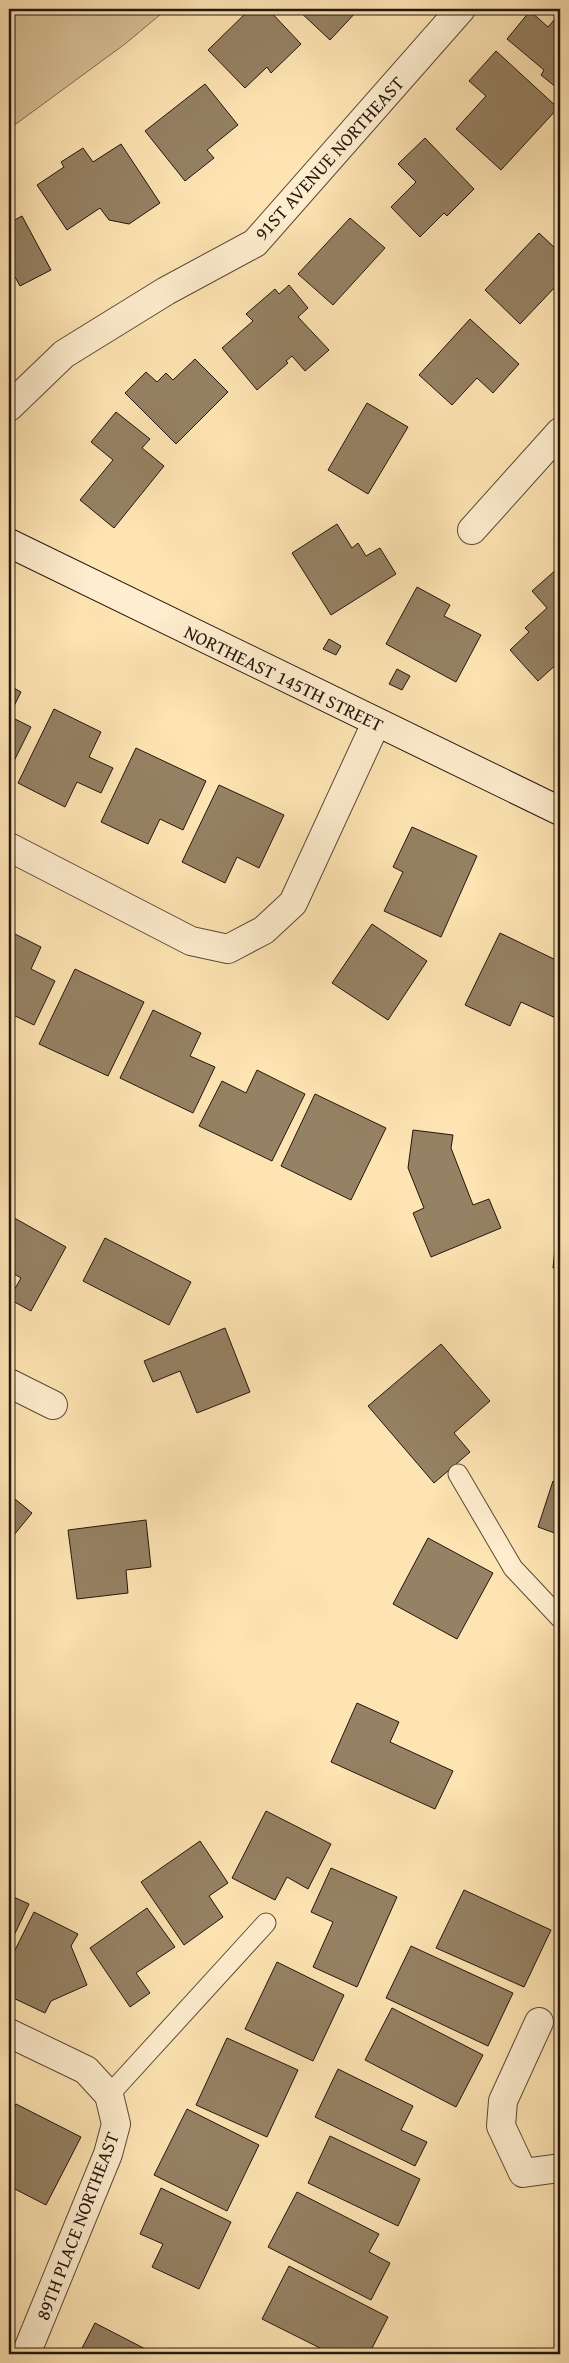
<svg xmlns="http://www.w3.org/2000/svg" width="569" height="2363" font-family="'Gentium Book Plus',serif">
	<rect width="100%" height="100%" fill="#fee4b3"/>
	<filter id="stains"><feTurbulence type="fractalNoise" baseFrequency=".004" numOctaves="4"/><feColorMatrix values="0 0 0 0 .2 0 0 0 0 .09 0 0 0 0 .02 0 0 0 .5 -.17"/></filter>
	<radialGradient id="worn" r=".72"><stop offset=".6" stop-color="#630" stop-opacity="0"/><stop offset="1" stop-color="#630" stop-opacity=".3"/></radialGradient>
	<path fill="#d9c197" stroke="#7e6c52" d="M9,9H167L125,44L9,129Z"/>
	<path fill="#958163" stroke="#24160d" d="M250,9H268L301,44L271,73L267,67L245,88L208,50Z
		M297,9H359L330,40Z
		M530,11L548,27L560,13V84L557,88L541,75L544,70L507,39Z
		M496,51L558,108L501,170L456,129L486,96L469,81Z
		M205,84L238,125L207,150L214,158L185,181L145,131Z
		M425,138L474,189L447,216L444,213L420,237L391,207L416,182L398,164Z
		M121,144L160,203L129,224L109,220L100,208L67,230L37,185L64,167L61,162L83,148L93,162Z
		M22,216L51,270L20,286L15,277L9,280V223Z
		M350,218L385,248L333,305L298,274Z
		M539,233L555,248L560,242V289L557,285L520,324L485,290Z
		M289,285L308,308L298,317L329,350L305,371L292,356L286,361L288,363L257,390L222,348L253,321L246,314L275,289L279,294Z
		M470,319L519,364L493,393L477,378L452,405L419,375Z
		M195,359L228,392L176,444L125,393L146,372L157,382L166,373L173,380Z
		M367,403L408,427L368,494L328,470Z
		M116,412L150,439L142,448L164,466L114,528L80,500L113,460L91,442Z
		M337,524L352,548L358,543L366,556L380,548L396,574L331,615L292,553Z
		M558,568L560,571V661L538,681L510,650L529,632L525,628L547,608L532,591Z
		M417,587L450,605L444,616L481,635L456,682L386,644Z
		M329,639L341,646L336,655L323,649Z
		M397,669L410,676L402,690L389,684Z
		M9,685L21,692L9,716Z
		M54,709L101,732L89,757L113,768L101,793L77,782L65,807L18,783Z
		M9,716L31,727L9,771Z
		M136,748L206,781L183,830L160,819L148,844L101,822Z
		M219,785L284,815L259,868L237,857L225,883L182,862Z
		M412,827L477,856L441,937L384,911L403,872L393,867Z
		M372,924L427,961L388,1020L332,983Z
		M9,931L41,947L31,969L55,981L34,1025L9,1013Z
		M500,933L560,962V1020L521,1002L510,1026L465,1005Z
		M75,969L144,1002L108,1076L39,1044Z
		M153,1010L201,1033L190,1056L215,1067L193,1113L120,1078Z
		M257,1070L305,1094L272,1161L199,1126L222,1081L246,1093Z
		M315,1094L386,1128L351,1200L281,1166Z
		M413,1130L453,1135L451,1148L473,1205L489,1199L501,1228L431,1257L413,1213L424,1208L408,1168Z
		M9,1215L66,1247L31,1311L9,1299L21,1278L9,1271Z
		M557,1230H560V1268H553Z
		M105,1238L191,1282L169,1325L83,1281Z
		M225,1328L250,1392L197,1413L180,1371L153,1382L144,1361Z
		M441,1344L490,1401L454,1433L470,1452L434,1483L368,1406Z
		M553,1481L560,1484V1535L538,1527Z
		M9,1494L32,1513L9,1541Z
		M146,1520L151,1567L126,1570L128,1593L77,1599L68,1530Z
		M428,1538L493,1573L457,1639L393,1604Z
		M357,1703L399,1722L390,1742L453,1771L435,1809L331,1762Z
		M266,1811L331,1844L308,1889L287,1877L275,1900L232,1878Z
		M200,1841L228,1883L209,1896L223,1917L184,1945L141,1882Z
		M331,1868L397,1897L357,1987L313,1967L333,1922L311,1912Z
		M464,1890L551,1930L524,1987L436,1948Z
		M9,1895L29,1904L9,1946Z
		M147,1908L175,1947L136,1973L150,1993L130,2007L90,1948Z
		M34,1912L78,1934L71,1946L87,1985L51,2001L45,2013L9,1996V1962Z
		M411,1946L513,1993L488,2046L386,1998Z
		M277,1962L344,1995L313,2061L245,2029Z
		M392,2008L483,2055L456,2107L365,2060Z
		M227,2038L298,2070L267,2137L196,2105Z
		M560,2054V2068L555,2066Z
		M338,2069L413,2106L401,2130L427,2142L415,2166L315,2117Z
		M16,2104L81,2137L46,2205L9,2186V2118Z
		M187,2109L259,2145L227,2211L154,2175Z
		M330,2136L420,2179L398,2226L308,2183Z
		M161,2188L231,2222L199,2289L152,2267L163,2244L140,2234Z
		M297,2192L379,2234L369,2252L390,2263L371,2300L268,2247Z
		M289,2266L388,2317L369,2354H332L262,2319Z
		M95,2323L155,2354H79Z"/>
	<g fill="none" stroke-linecap="round" stroke-linejoin="round">
		<g stroke="#5a4a36" stroke-width="21">
			<path id="lane" d="M458,1474L513,1568L560,1618
				M109,2095L266,1923"/>
		</g>
		<g stroke="#5a4a36" stroke-width="30">
			<path id="street" d="M9,407L64,354L166,291L255,243L461,9
				M472,530L560,432
				M9,847L191,941L228,949L264,930L293,903L376,723
				M9,1383L53,1405
				M539,2022L503,2101L501,2126L523,2173L560,2168
				M9,2033L86,2070L109,2095L116,2124L108,2154L26,2354"/>
		</g>
		<g stroke="#24160d" stroke-width="30">
			<path id="secondary" d="M9,543L560,811"/>
		</g>
		<use href="#lane" stroke="#feedce" stroke-width="19"/>
		<use href="#street" stroke="#feedce" stroke-width="28"/>
		<use href="#secondary" stroke="#feedce" stroke-width="28"/>
	</g>
	<g text-anchor="middle" stroke-width="4" stroke-linejoin="round" paint-order="stroke">
		<g font-size="19" fill="#24160d" stroke="#feedce">
			<text transform="translate(329 158) rotate(-48)" y="7">91ST AVENUE NORTHEAST</text>
			<text transform="translate(284 678) rotate(26)" y="7">NORTHEAST 145TH STREET</text>
			<text transform="translate(77 2226) rotate(-69)" y="7">89TH PLACE NORTHEAST</text>
		</g>
	</g>
	<rect width="569" height="2363" fill="none" stroke="#fee4b3" stroke-width="30"/>
	<rect x="10" y="10" width="549" height="2343" fill="none" stroke="#24160d" stroke-width="2.5"/>
	<rect x="15" y="15" width="539" height="2333" fill="none" stroke="#24160d"/>
	<rect width="100%" height="100%" filter="url(#stains)"/>
	<rect width="100%" height="100%" fill="url(#worn)"/>
</svg>
